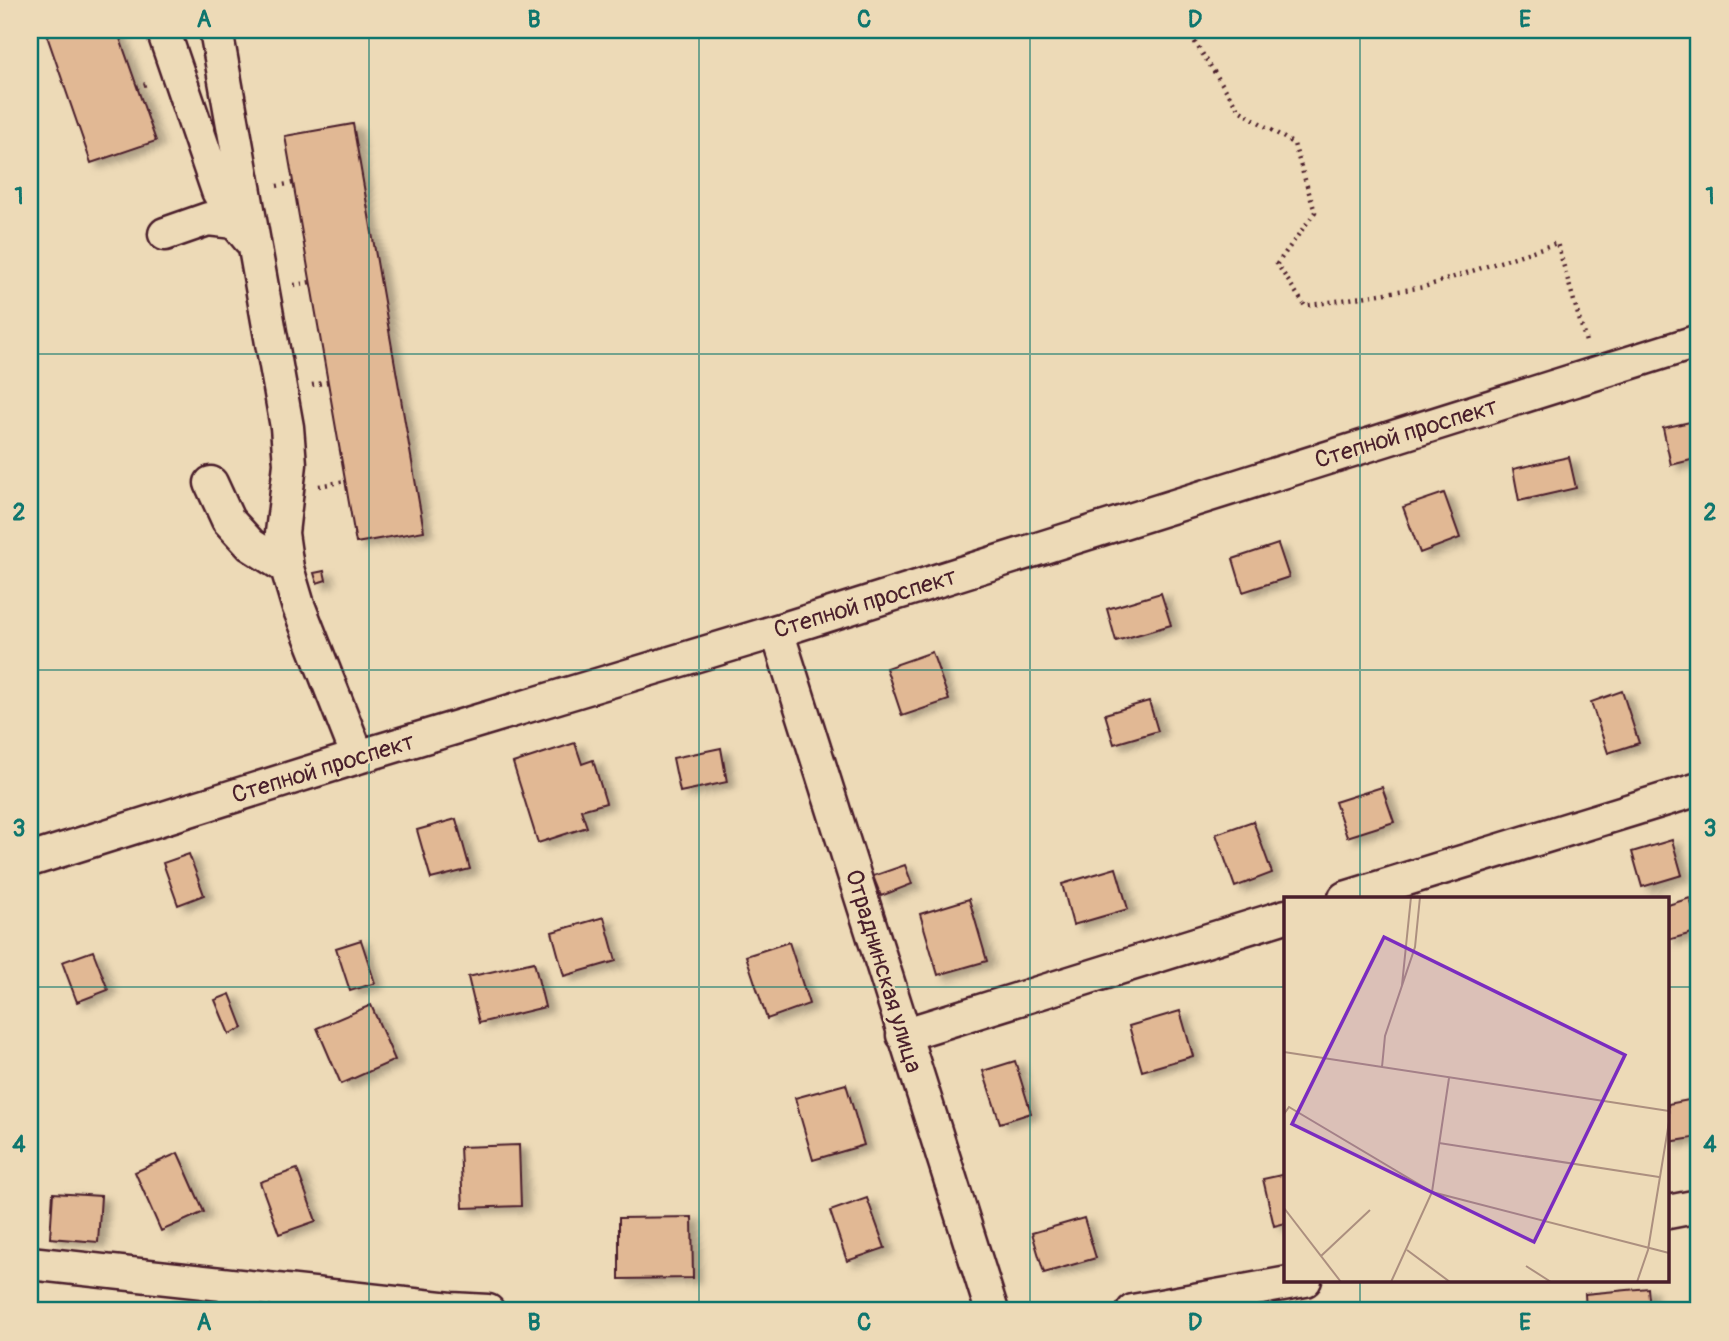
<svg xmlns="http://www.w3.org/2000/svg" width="1729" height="1341" font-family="Pangolin,sans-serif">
	<defs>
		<filter id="shadow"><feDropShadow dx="8" dy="4.5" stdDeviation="3.5" flood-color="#0004"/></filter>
	</defs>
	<rect width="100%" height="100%" fill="#eddab7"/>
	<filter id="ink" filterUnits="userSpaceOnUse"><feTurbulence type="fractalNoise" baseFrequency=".0143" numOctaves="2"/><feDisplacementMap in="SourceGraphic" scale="14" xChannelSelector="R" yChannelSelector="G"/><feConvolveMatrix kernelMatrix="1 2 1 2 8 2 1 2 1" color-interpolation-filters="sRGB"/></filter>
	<g filter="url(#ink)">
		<path fill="#e1b894" stroke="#4a1f2b" stroke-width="2" filter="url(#shadow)" d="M45,30H117L156,141L91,163Z
			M353,124L424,531L356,543L285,136Z
			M1699,420V458L1671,465L1663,428Z
			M1569,457L1576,488L1519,501L1513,469Z
			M1444,493L1460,538L1420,553L1403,507Z
			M1278,544L1289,577L1243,592L1233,559Z
			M324,571L326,580L317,583L314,573Z
			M1699,588V612L1696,613L1691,590Z
			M1161,593L1171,625L1116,641L1107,609Z
			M932,652L949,700L902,716L886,668Z
			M1622,691L1639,743L1608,753L1591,702Z
			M1149,701L1158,731L1114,744L1105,714Z
			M575,743L582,764L593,760L606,803L581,810L587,827L538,843L513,763Z
			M721,748L727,782L680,792L673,758Z
			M1382,787L1394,822L1347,837L1335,802Z
			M456,819L470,869L431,879L417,830Z
			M1253,821L1272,873L1235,887L1216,834Z
			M1672,840L1682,875L1642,887L1632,852Z
			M189,854L204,895L178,905L163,863Z
			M905,865L912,884L881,896L873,876Z
			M1116,868L1128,909L1073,925L1062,884Z
			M1690,898L1699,931L1668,940V905Z
			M969,899L987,961L938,975L920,914Z
			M604,917L616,961L564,976L552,932Z
			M361,940L375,983L350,991L336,948Z
			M789,942L809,1004L767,1019L746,956Z
			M93,951L108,990L77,1002L62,962Z
			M534,962L545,1007L479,1023L468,977Z
			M230,994L243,1028L229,1034L215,1000Z
			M371,1005L395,1060L341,1084L317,1028Z
			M1180,1011L1193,1056L1142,1071L1129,1026Z
			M1015,1061L1031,1113L1000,1123L983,1071Z
			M846,1084L864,1145L813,1160L795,1098Z
			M1699,1098V1137L1669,1142L1668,1104Z
			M519,1145L521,1206L463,1208L460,1147Z
			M178,1153L204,1212L161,1231L135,1172Z
			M297,1169L316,1221L279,1234L260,1182Z
			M1286,1174V1223L1274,1226L1263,1179Z
			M53,1193L101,1196L98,1242L50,1238Z
			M867,1198L885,1248L847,1261L830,1211Z
			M692,1217L693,1278L619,1279V1218Z
			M1084,1218L1096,1258L1044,1273L1032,1233Z
			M1648,1288L1650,1311H1586L1585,1294Z"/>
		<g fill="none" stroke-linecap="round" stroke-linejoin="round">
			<g stroke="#4a1f2b" stroke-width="37">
				<path id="minor" d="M163,30L218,191L235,222L249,239
					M216,30L287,427L290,464L282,533L287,568L298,605L358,757
					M165,234L208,219L235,222
					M211,483L228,520L251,545L287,568
					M777,631L992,1311
					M30,860L358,757L777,631L1699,341
					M1345,898L1699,789
					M903,1035L1286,916
					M1668,1212L1699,1206
					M30,1263L451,1309L488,1311
					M1133,1311L1305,1280"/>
			</g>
			<path stroke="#4a1f2b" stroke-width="4.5" stroke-dasharray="2 5" stroke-linecap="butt" d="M1187,30L1239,110L1294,144L1315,212L1277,264L1305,306L1424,287L1557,243L1586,342
				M137,87L150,83
				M277,186L293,183
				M294,285L311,282
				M312,385L328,382
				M319,486L345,481"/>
			<use href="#minor" stroke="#eddab7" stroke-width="32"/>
		</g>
	</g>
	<path fill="none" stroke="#0f766e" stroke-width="2" stroke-opacity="0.55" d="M369,30V1311M699,30V1311M1030,30V1311M1360,30V898M30,354H1699M30,670H1699M30,987H1286M1668,987H1699M1360,1280V1311"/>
	<g text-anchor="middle" stroke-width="5" stroke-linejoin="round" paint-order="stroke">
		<g font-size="24" fill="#4a1f2b" stroke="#eddab7">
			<text transform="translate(1406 433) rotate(-17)" y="8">Степной проспект</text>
			<text transform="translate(865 603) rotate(-17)" y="8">Степной проспект</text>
			<text transform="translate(323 768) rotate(-17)" y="8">Степной проспект</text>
			<text transform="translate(884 971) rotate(73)" y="8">Отраднинская улица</text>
		</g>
	</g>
	<g transform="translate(1284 897)">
		<rect width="385" height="385" fill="#eddab7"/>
		<path fill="none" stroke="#ac8f7f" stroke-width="2" d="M118,88L127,0M0,155L385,214M98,170L101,139L131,50L136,0M0,217L5,210L148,295L385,356M155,246L375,280M0,311L57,385M123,353L166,385M37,359L86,313M242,369L267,385M107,385L148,295L165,181M353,385L364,353L385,225"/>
		<path fill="#7b2cbf" fill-opacity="0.15" stroke="#7b2cbf" stroke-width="3.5" d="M100,40L341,158L250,345L8,227Z"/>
		<rect width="385" height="385" fill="none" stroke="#4a1f2b" stroke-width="3.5"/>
	</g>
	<rect width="1729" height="1341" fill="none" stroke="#eddab7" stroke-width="77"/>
	<rect x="38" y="38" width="1652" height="1264" fill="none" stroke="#0f766e" stroke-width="2.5"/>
	<g font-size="23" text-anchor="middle" font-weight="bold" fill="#0f766e">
		<text x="204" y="27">A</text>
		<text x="534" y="27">B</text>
		<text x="864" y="27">C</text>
		<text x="1195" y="27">D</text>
		<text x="1525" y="27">E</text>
		<text x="19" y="204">1</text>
		<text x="1710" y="204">1</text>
		<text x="19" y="520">2</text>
		<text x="1710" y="520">2</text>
		<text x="19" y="836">3</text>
		<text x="1710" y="836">3</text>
		<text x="19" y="1152">4</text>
		<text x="1710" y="1152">4</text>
		<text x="204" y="1330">A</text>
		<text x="534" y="1330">B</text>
		<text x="864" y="1330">C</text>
		<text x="1195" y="1330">D</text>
		<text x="1525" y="1330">E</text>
	</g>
</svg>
